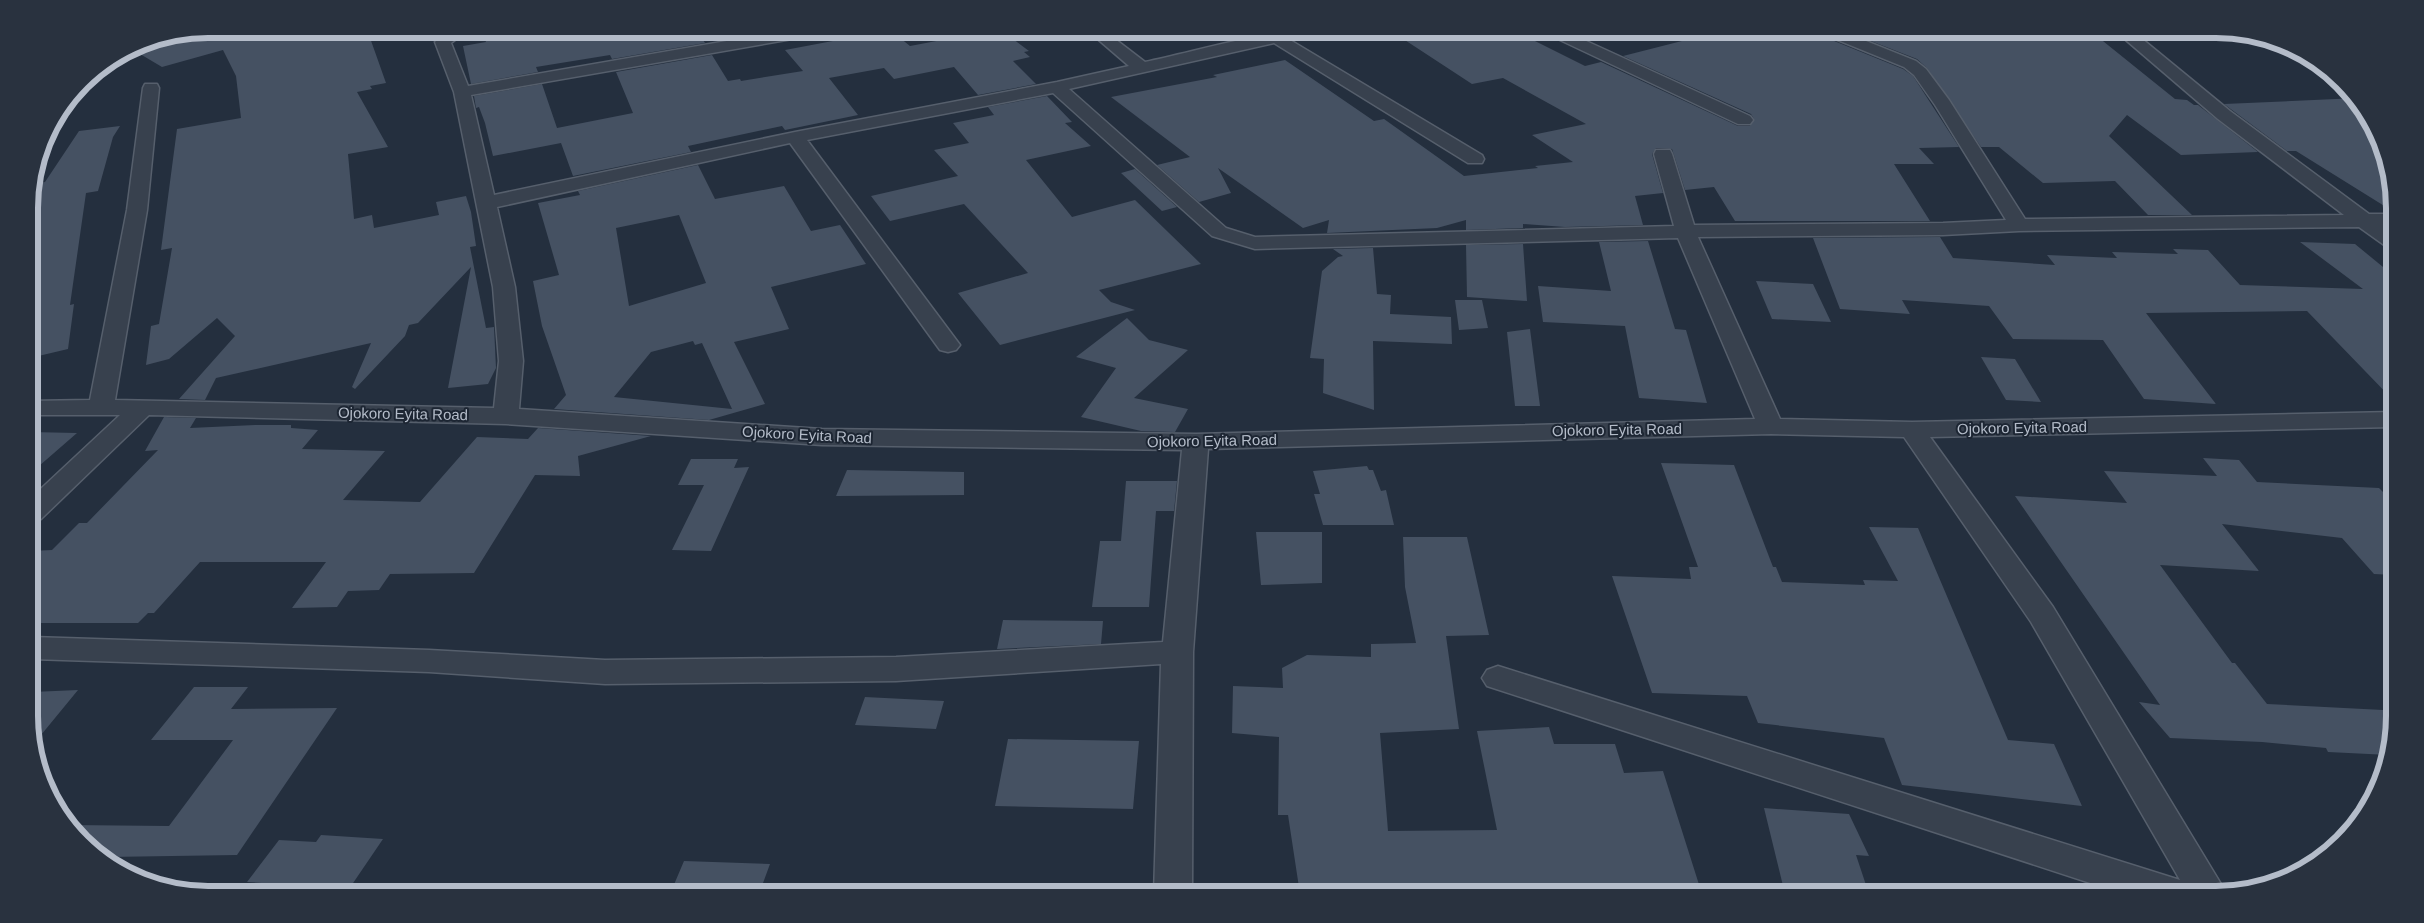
<svg xmlns="http://www.w3.org/2000/svg" width="2424" height="923" font-family="Arial,sans-serif">
	<rect width="100%" height="100%" fill="#242f3e"/>
	<path fill="#455162" fill-rule="evenodd" d="M207,29H316L341,40L369,35L386,83L370,86L372,89L357,92L388,147L348,154L354,219L372,215L374,228L439,215L436,202L466,196L471,212L476,246L470,247L486,328L494,327L496,368L488,384L448,388L471,267L418,323L409,325L405,336L355,389L352,387L371,343L216,378L205,400L179,399L235,336L217,318L169,359L146,365L151,326L159,324L172,248L161,250L177,129L241,118L236,76L223,50L162,67L130,48L139,42Z
		M481,29H696L705,43L612,59L610,55L536,67L538,72L471,84L463,46L486,42Z
		M845,29H889L910,46L1000,29L1029,51L1024,52L1030,57L1013,61L1036,84L978,95L954,67L894,79L884,68L829,78L858,115L785,130L782,126L688,146L691,152L573,176L561,143L493,156L485,123L479,107L476,108L474,96L542,84L557,128L633,113L616,72L712,55L728,81L740,79L741,81L803,71L785,50L854,37Z
		M1388,29H1511L1585,66L1601,62L1738,126H1750L1754,119L1751,114L1623,56L1729,29H1813L1817,34L1903,69L1913,76L1959,147L1919,148L1934,164H1894L1930,221H1735L1714,187L1685,190L1672,149L1656,148L1652,154L1663,193L1635,196L1643,225L1565,227L1523,224V228L1466,230V220L1437,228L1327,233L1329,220L1303,228L1218,168L1231,193L1199,202L1157,165L1190,157L1111,97L1217,77L1213,75L1285,60L1374,121L1384,119L1464,176L1538,168L1535,166L1573,162L1532,135L1586,124L1503,78L1472,84Z
		M1840,29H2088L2175,99L2187,100L2194,105H2198L2258,152L2181,155L2127,115L2109,136L2192,215H2148L2115,181L2043,183L1999,147H1981L1927,68L1917,59Z
		M1047,96L1072,122L1065,123L1091,146L1026,160L1072,217L1135,200L1201,264L1099,290L1111,302L1135,310L1000,345L958,293L1028,273L964,204L890,221L871,196L958,176L934,150L969,143L953,123L994,115L988,107Z
		M2358,98L2394,184V212L2296,151H2287L2224,104Z
		M120,126L113,137L98,191L86,193L70,305L74,304L68,349L30,358L29,195L32,184L45,182L79,131Z
		M698,165L715,199L784,186L811,231L840,225L866,264L771,287L789,329L734,342L765,404L709,420L554,409L566,395L542,326L533,281L559,275L538,203L580,195L578,191ZM679,215L706,283L629,306L616,228ZM693,341L695,345L702,343L732,409L614,397L651,352Z
		M1135,169L1177,207L1162,211L1121,173Z
		M1940,237L1953,258L2055,265L2047,255L2117,258L2112,252L2178,254L2173,249L2208,250L2240,285L2363,289L2300,242L2355,244L2394,276V401L2307,311L2146,313L2216,404L2144,399L2103,340L2013,339L1989,306L1902,300L1910,314L1840,309L1813,238Z
		M1648,241L1675,329L1686,330L1707,403L1639,398L1625,326L1543,322L1538,286L1611,291L1599,242Z
		M1523,244L1527,301L1467,297L1466,245Z
		M1373,248L1377,294L1391,295L1390,314L1451,317L1452,344L1373,341L1374,410L1323,393L1324,359L1310,358L1322,271L1338,257L1343,256L1333,249Z
		M1756,281L1813,284L1831,322L1772,319Z
		M1455,300H1482L1488,328L1459,330Z
		M1127,318L1149,340L1188,350L1134,398L1188,409L1175,432L1141,431L1081,417L1116,368L1076,357Z
		M1530,329L1540,406H1515L1507,332Z
		M1981,357L2015,359L2041,402L2006,400Z
		M164,417L196,418L190,428L255,425H291V428L318,430L302,449L385,451L343,500L420,502L477,437L528,439L538,428L651,436L578,456L580,476L535,475L474,573L390,574L379,590L348,591L337,607L292,608L326,562H200L154,613H148L138,623H31V551L52,550L79,523H87L158,450L145,451Z
		M30,432L77,433L31,473Z
		M2203,458L2239,460L2257,482L2379,488L2395,504V575L2374,574L2342,538L2222,524L2259,571L2160,565L2232,663H2235L2267,704L2383,710L2394,724L2389,755L2328,752L2326,748L2262,742L2170,738L2139,702L2160,705L2015,496L2127,503L2104,471L2217,476Z
		M691,459H738L734,468L749,467L711,551L672,550L704,485H678Z
		M1661,463L1734,465L1773,567H1776L1782,582L1865,585L1863,580L1898,581L1869,527L1918,528L2008,740L2054,744L2082,806L1902,785L1884,738L1758,723L1747,696L1652,693L1612,576L1691,579L1689,567H1698Z
		M1367,466L1369,470H1373L1381,491L1386,490L1394,525H1323L1314,494H1320L1313,471Z
		M847,470L964,472V495L836,496Z
		M1126,481H1177L1174,511H1156L1149,607H1092L1100,541H1121Z
		M1256,532H1322V583L1261,585Z
		M1403,537H1467L1489,635L1446,636L1459,729L1380,733L1388,831L1497,830L1477,731L1549,727L1554,744H1615L1624,773L1663,771L1702,894H1624V892L1568,894H1300L1288,815H1278L1279,737L1232,733L1233,686L1283,688L1282,668L1307,655L1371,657V644L1416,643L1405,587Z
		M1003,620L1103,621L1101,644L997,649Z
		M194,687H248L231,709L337,708L237,855L108,857L73,833L69,825L169,826L233,740H151Z
		M78,690L32,746V692Z
		M865,697L944,701L936,729L855,725Z
		M1008,739L1139,741L1133,809L995,806Z
		M1764,808L1849,814L1869,856L1856,855L1869,894H1785Z
		M321,835L383,839L349,889L247,882L279,840L316,842Z
		M684,861L770,864L759,894H670Z"/>
	<g fill="none" stroke-linecap="round" stroke-linejoin="round">
		<g stroke="#565f6c" stroke-width="3">
			<path id="minor" d="M448,29H469L451,43L468,86L796,29H829L821,34L471,95L494,195L795,132L1057,82L1129,66L1086,29H1102L1145,62C1202,50 1268,29 1324,29L1322,32L1290,40L1482,155L1484,159L1482,163H1468L1274,43L1069,89L1226,228L1255,237L1674,226L1654,154L1656,150H1670L1672,154L1694,225L1943,223L2006,220L1935,105L1914,75L1904,67L1818,32L1815,29H1836L1916,61L1926,69L1949,100L2025,219L2344,215L2218,119L2113,29H2130L2230,111L2369,214H2394V226H2385L2394,233V249L2387,247L2359,227L2019,231L1943,235L1698,237L1780,419L1912,422L2394,412V427L1930,437L2053,607L2227,894H2124L1487,686L1482,678L1487,670L1498,666L2180,880L2031,622L1904,437L1771,434L1208,449L1193,652L1192,894H1154L1161,664L896,681L605,684L429,672L32,659V637L429,650L605,660L896,657L1163,642L1182,450L822,445L506,424L149,415L41,519L31,522V498L120,415H30V401L90,400L127,210L143,88L145,84H157L159,88L147,210L115,400L494,408L499,361L493,287L454,92L435,42ZM1053,93L1212,236L1255,249L1678,238L1755,419L1196,434L822,429L519,409L523,361L515,287L497,207L790,143L940,350L948,352L956,350L960,345L807,140Z
				M1540,29H1560L1750,116L1753,120L1750,124H1738L1543,32Z"/>
		</g>
		<use href="#minor" fill="#38414e" fill-rule="evenodd"/>
	</g>
	<g text-anchor="middle" stroke-width="4" stroke-linejoin="round" paint-order="stroke">
		<g font-size="15" fill="#b4bcc9" stroke="#1d2633">
			<text transform="translate(403 414) rotate(1)" y="5">Ojokoro Eyita Road</text>
			<text transform="translate(2022 428) rotate(-1)" y="5">Ojokoro Eyita Road</text>
			<text transform="translate(1617 430) rotate(-1)" y="5">Ojokoro Eyita Road</text>
			<text transform="translate(807 435) rotate(3)" y="5">Ojokoro Eyita Road</text>
			<text transform="translate(1212 441) rotate(-1)" y="5">Ojokoro Eyita Road</text>
		</g>
	</g>
	<path d="M0 0H2424V923H0ZM208 38H2216A170 170 0 0 1 2386 208V716A170 170 0 0 1 2216 886H208A170 170 0 0 1 38 716V208A170 170 0 0 1 208 38Z" fill="#29323f" fill-rule="evenodd"/>
	<path fill="none" stroke="#b4bcc9" stroke-width="6" d="M208 38H2216A170 170 0 0 1 2386 208V716A170 170 0 0 1 2216 886H208A170 170 0 0 1 38 716V208A170 170 0 0 1 208 38Z"/>
</svg>
